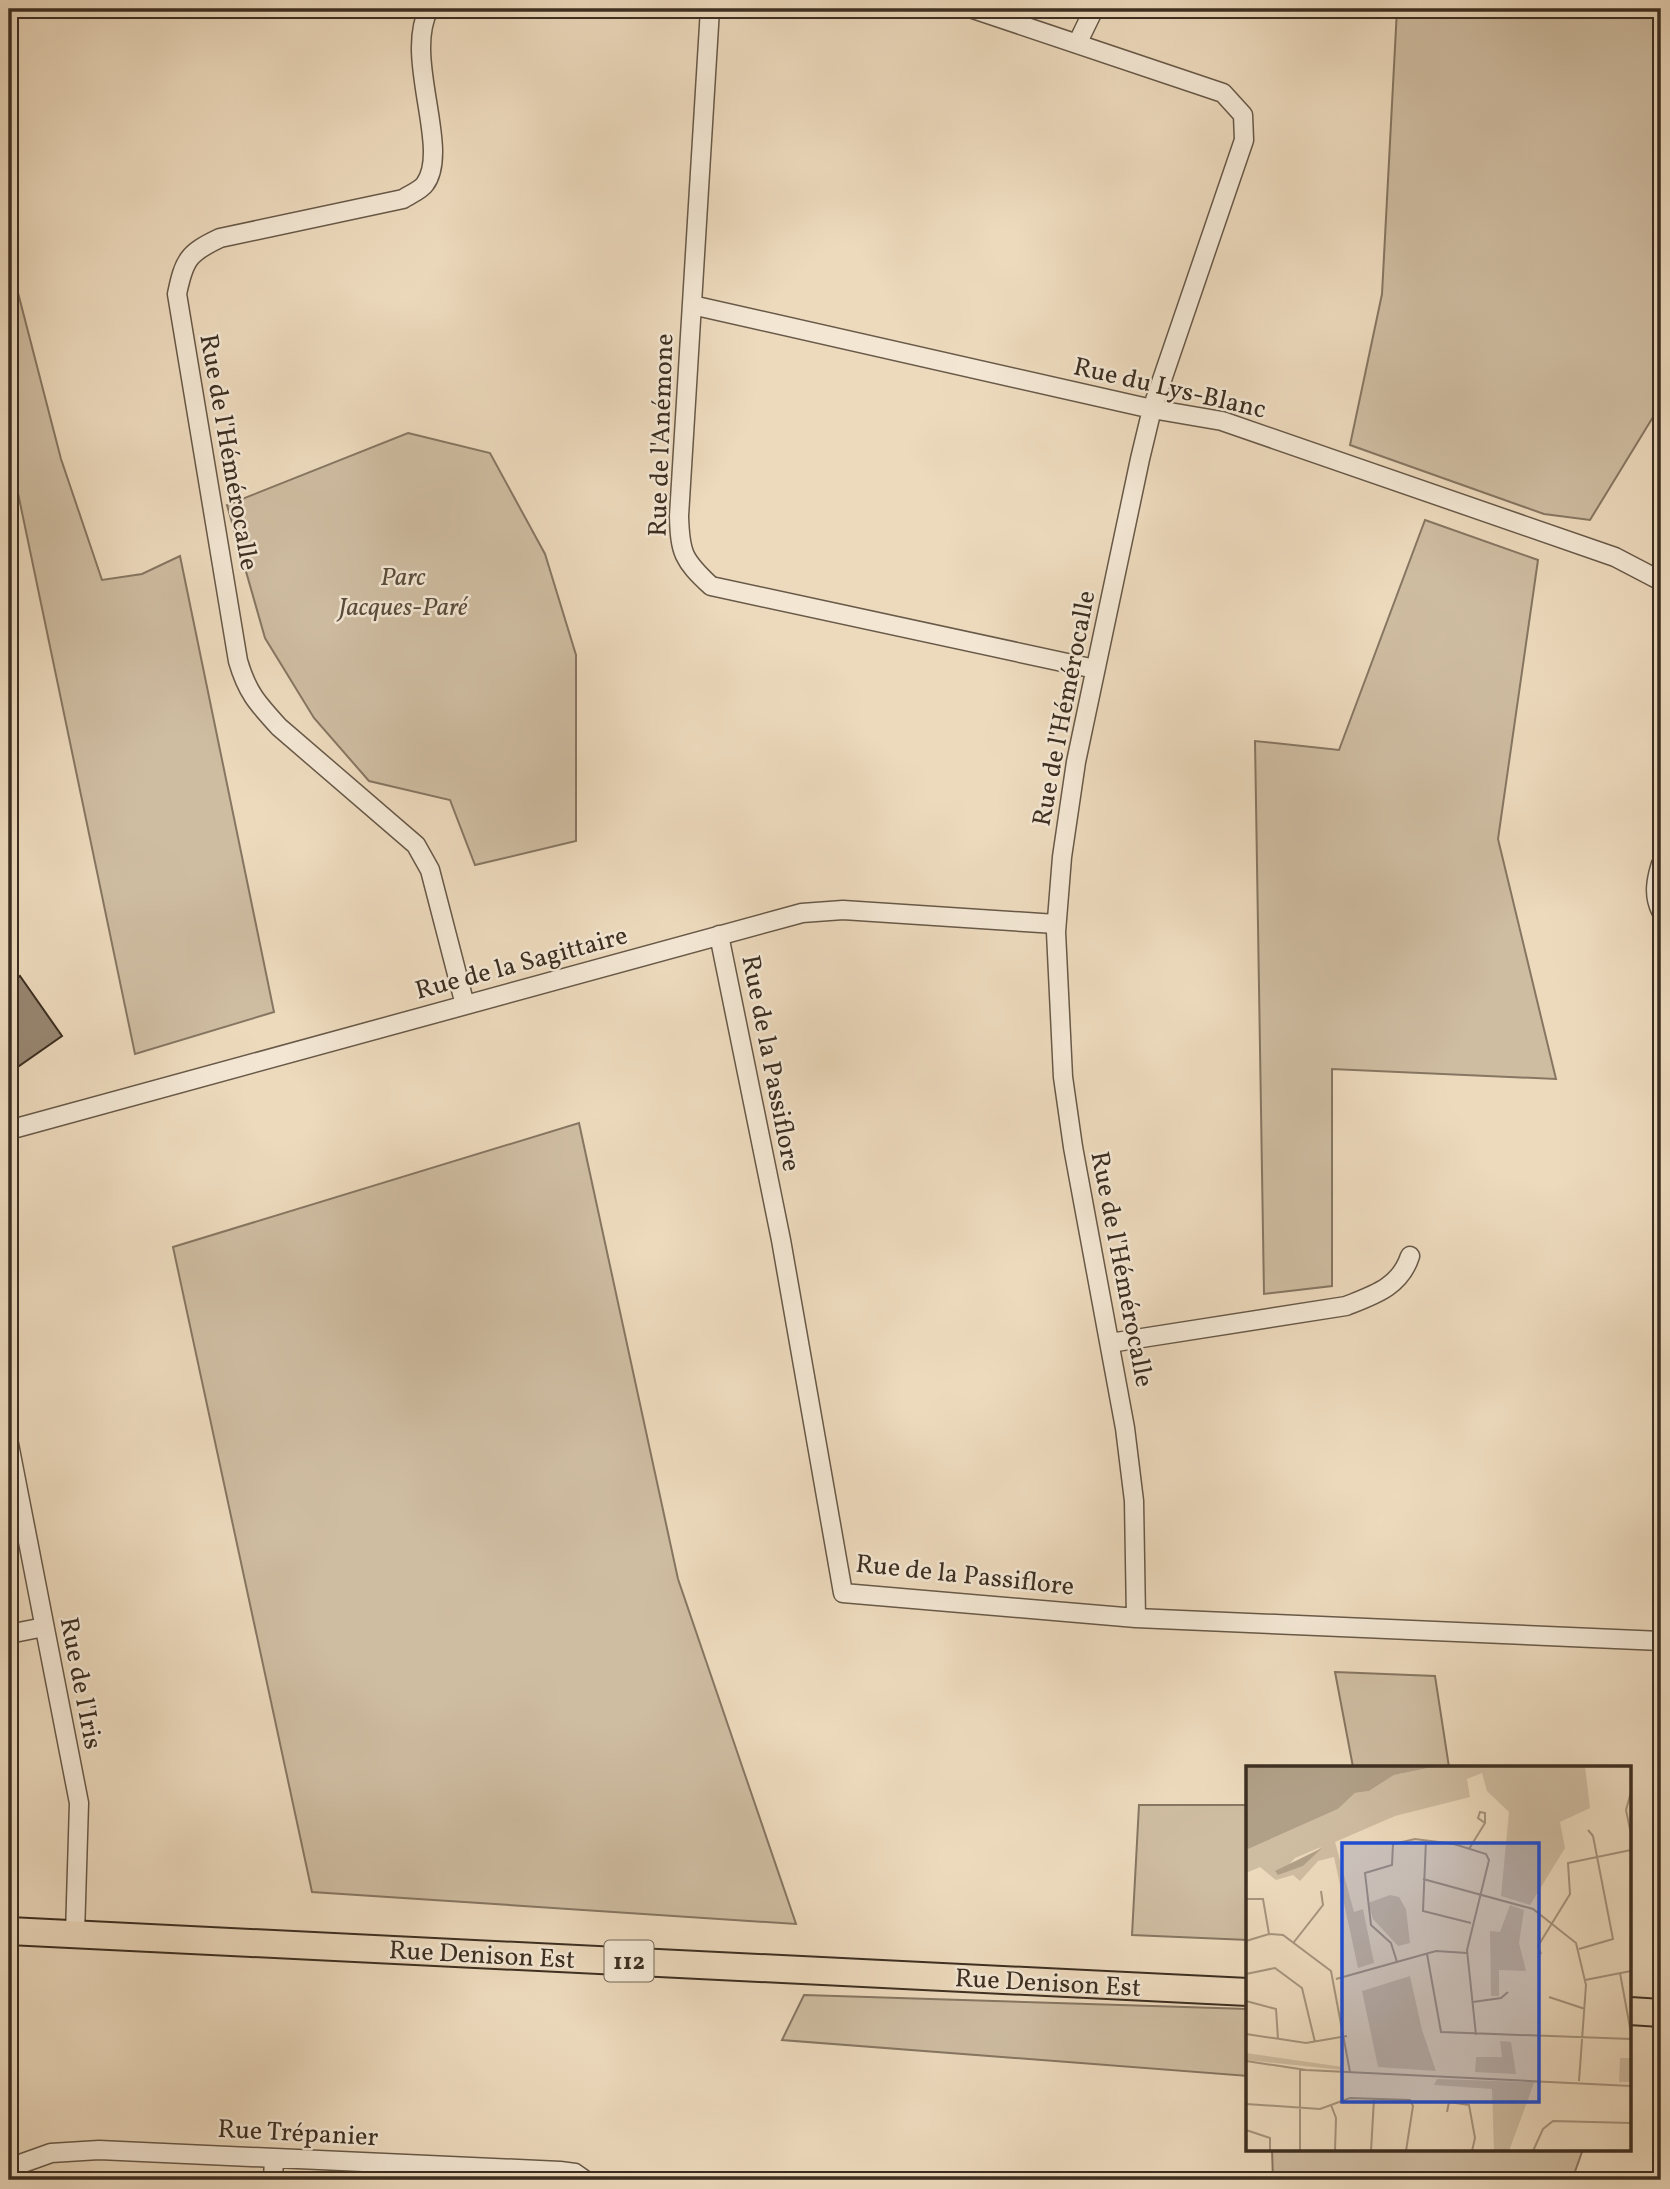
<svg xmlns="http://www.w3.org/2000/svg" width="1670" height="2189" font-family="Vollkorn,serif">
	<rect width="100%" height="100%" fill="#eddabd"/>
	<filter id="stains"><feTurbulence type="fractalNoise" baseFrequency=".00286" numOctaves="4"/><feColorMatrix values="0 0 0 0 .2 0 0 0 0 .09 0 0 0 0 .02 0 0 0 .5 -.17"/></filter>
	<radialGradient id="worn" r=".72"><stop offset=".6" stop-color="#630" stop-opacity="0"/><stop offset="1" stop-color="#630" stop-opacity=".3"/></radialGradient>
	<path fill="#cfbda2" stroke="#867662" stroke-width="2" d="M1397,9H1661V404L1590,520L1544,514L1350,445L1382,294Z
		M9,258L61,459L102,580L142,574L180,556L274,1012L135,1054L9,450Z
		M408,433L490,453L545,554L576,655V841L475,865L450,800L369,781L314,718L265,638L227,505Z
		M1425,520L1538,560L1498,839L1556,1079L1332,1069V1286L1264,1294L1255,741L1339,750Z
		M579,1123L678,1579L796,1924L312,1892L173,1247Z
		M1335,1672L1435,1676L1449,1767H1353Z
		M1139,1805H1248V1940L1132,1935Z
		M804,1995L1248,2009V2076L782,2040Z
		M1272,2149H1583L1572,2180H1273Z"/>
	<path fill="#988772" stroke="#3c2e21" stroke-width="2" d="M20,976L62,1036L9,1073V985Z"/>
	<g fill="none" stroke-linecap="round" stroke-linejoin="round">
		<g stroke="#685948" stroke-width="21">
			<path id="minor" d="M429,9C403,57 451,149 425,184C421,190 409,195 403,199L220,238C188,253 184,260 177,294L238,661C247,692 257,703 279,727L416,845L430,870L465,1005
				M710,9L679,516C680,553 683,560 711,586L1095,669
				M973,9L1223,93L1243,115L1244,140L1152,409L1140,459L1076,762L1062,857L1056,932L1063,1077L1073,1147L1125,1428L1134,1501L1136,1618
				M1077,44L1094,9
				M692,305L1152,409L1222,421L1615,557L1661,581
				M1661,864C1656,880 1653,895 1661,911
				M719,935L781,1240L843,1593L1136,1618L1661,1641
				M9,1130L802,913L843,910L1056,924
				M1110,1343L1346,1306C1374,1295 1400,1287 1410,1256
				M9,1444L79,1803L75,1934
				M9,1634L44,1627
				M9,2168L51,2153L99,2150L560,2171L575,2173L585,2180
				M273,2180L274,2158"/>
		</g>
		<g stroke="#3c2e21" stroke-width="30">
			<path id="primary" d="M9,1931L1248,1992
				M1630,2011L1661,2013"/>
		</g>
		<use href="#minor" stroke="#f3e7d4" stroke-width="18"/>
		<use href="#primary" stroke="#eddabd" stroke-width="26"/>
	</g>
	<g text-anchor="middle" stroke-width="5" stroke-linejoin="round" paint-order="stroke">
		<rect fill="#f3e7d4" stroke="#736657" stroke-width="2" x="604.5" y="1940.5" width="49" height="41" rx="5"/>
		<g font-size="24" font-weight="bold" fill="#3c2e21">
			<text x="629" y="1969">112</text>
		</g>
		<g font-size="26" fill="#3c2e21" stroke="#f3e7d4">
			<text transform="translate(1170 387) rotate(13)" y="9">Rue du Lys-Blanc</text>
			<text transform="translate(660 435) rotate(-88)" y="9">Rue de l'Anémone</text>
			<text transform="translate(230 452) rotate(80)" y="9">Rue de l'Hémérocalle</text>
			<text transform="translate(1063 708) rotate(-79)" y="9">Rue de l'Hémérocalle</text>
			<text transform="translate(521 962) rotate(-15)" y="9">Rue de la Sagittaire</text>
			<text transform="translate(772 1063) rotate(79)" y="9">Rue de la Passiflore</text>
			<text transform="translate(1123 1269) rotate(79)" y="9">Rue de l'Hémérocalle</text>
			<text transform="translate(965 1574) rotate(6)" y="9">Rue de la Passiflore</text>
			<text transform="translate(82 1683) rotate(79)" y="9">Rue de l'Iris</text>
			<text transform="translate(482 1954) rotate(3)" y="9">Rue Denison Est</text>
			<text transform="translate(1048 1982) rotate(3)" y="9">Rue Denison Est</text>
			<text transform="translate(298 2132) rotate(3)" y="9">Rue Trépanier</text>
		</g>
		<g font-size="26" font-style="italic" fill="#594b3b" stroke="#f3e7d4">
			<text x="403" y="585">Parc<tspan x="403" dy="30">Jacques-Paré</tspan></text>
		</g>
	</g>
	<g transform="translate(1246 1766)">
		<rect width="385" height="385" fill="#eddabd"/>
		<path d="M192,0H339L344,42L314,56L319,82L284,139L255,130L263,46L241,25L236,7L221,13L224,31L149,50L89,76L108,146L117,143L128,197L112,202L88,91L72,95L54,115L47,109L30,114L14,101L0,107V84L92,43L109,27L123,25L148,9ZM75,81L57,100L36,106L49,92ZM144,129L153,131L160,143L164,177L152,180L127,153L122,137ZM264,139L278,144L273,177L280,205L253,204V230H245L244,165L254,166ZM164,210L176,264L190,305L132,301L116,225ZM254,275L265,276L270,308L229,306L230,291H256ZM0,287L97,301V304L0,294ZM374,292H385V316H373ZM191,313L314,317H288L263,385H248L246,323L188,319Z" fill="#cfbda2" fill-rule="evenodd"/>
		<path d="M0,0H192L148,9L123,25L109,27L92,43L0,84ZM76,82L57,100L32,109L29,105Z" fill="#b1a088"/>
		<path fill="none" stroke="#a6957f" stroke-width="2" d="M385,26L380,44L385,68M180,74L177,145L225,157M223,83L239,57V47L234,46L232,52L239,57M177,113L287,143L330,177L340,219L333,315M0,133H17L23,168M0,175L23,168L37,169L85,205L104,306M48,176L77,139L75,125M333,183L367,173L347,70L342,64M181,188L195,266L385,273M295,188L292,180L324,128L322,97L385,84M151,196L145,177L125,159L119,107L146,99L147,78L169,73L208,78L240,88L243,94L221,184L230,269M374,207L385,267M0,208L29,202L56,222L69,276M90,213L190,185L221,187M339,214L385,205M303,231L339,243M0,235L30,243L32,273M227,236L255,232L262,226M0,268L60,277L101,270M0,295L60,304L385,320M54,303V385M0,338L74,343L104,332L164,334L167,340L160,385M85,339L90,352L89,385M201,346L203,336L223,339L229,372L226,385M0,364L24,372V385M125,385L128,333M287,385L297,363L307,355L385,357"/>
		<path fill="#1d4ed8" fill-opacity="0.15" stroke="#1d4ed8" stroke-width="3.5" d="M96,77H293V336H96Z"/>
		<rect width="385" height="385" fill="none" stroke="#3c2e21" stroke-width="3.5"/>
	</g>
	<rect width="1670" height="2189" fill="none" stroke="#eddabd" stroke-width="35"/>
	<rect x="10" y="10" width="1649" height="2168" fill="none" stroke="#3c2e21" stroke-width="3.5"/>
	<rect x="18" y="18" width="1635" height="2154" fill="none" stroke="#3c2e21" stroke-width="2"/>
	<rect width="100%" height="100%" filter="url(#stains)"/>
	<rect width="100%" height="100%" fill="url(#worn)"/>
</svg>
